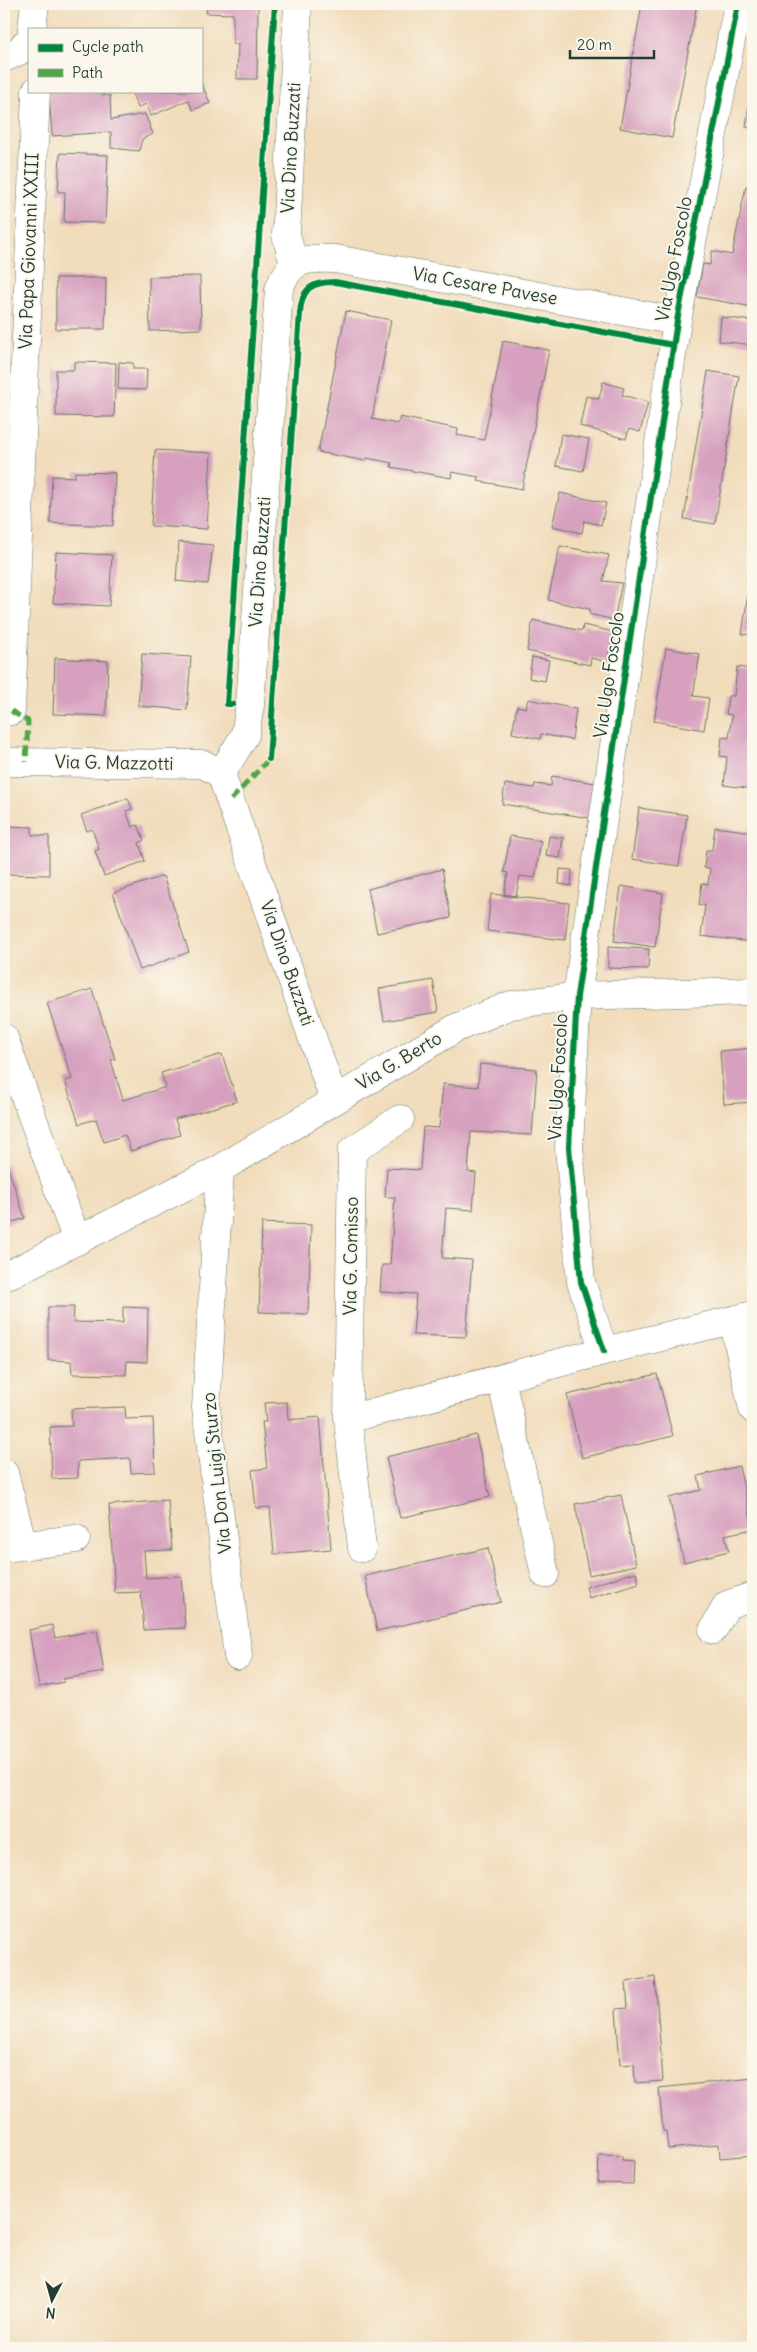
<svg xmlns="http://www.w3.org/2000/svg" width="757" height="2352" font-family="Delius,sans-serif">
	<rect width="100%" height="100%" fill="#fbf7ec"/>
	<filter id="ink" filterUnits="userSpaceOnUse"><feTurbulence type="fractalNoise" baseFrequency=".02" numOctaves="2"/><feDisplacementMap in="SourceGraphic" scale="10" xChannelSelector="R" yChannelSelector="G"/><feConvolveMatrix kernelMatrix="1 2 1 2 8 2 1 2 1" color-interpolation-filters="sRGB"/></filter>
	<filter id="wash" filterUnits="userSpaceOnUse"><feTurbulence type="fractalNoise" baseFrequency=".0096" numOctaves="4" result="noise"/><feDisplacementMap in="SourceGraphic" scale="20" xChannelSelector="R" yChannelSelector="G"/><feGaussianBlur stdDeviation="1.12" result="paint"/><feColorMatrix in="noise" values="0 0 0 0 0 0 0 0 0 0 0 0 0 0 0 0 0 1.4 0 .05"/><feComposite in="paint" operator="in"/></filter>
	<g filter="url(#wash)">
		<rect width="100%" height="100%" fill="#f1dcbb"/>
		<g id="blocks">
			<path fill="#d7a0bf" d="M207,4H258L257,79H237L238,44H233V14L206,13Z
				M642,4H697L672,138L620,128Z
				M201,82L210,103L193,110L188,100L151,116L146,104L138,108L131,91H201Z
				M752,82H753V128L746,127Z
				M49,91H103V96L110,95L111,120L145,114L153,134L142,139L139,151L111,148V132L52,136Z
				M60,153L108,155L105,223L64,222L65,192H58Z
				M746,186L753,187V307L697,297L703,264L710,265L712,251L732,255Z
				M200,276L201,329L150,331L149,277Z
				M56,278H106L105,329H56Z
				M346,311L391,320L372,419L398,424L400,417L458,429L457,435L484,440L503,341L549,350L522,489L478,481L479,477L452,472L451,478L391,467L392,463L367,458L366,461L318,452Z
				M721,317L753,321V345L719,341Z
				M74,362L116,363L114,417L56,416V370H74Z
				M119,362L133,363V369H147L146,390L118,389Z
				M708,371L739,376L715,524L684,519Z
				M603,382L624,388L622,395L648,402L640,432L629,429L626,439L580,426L586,396L599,399Z
				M561,434L589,439L583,471L556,466Z
				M155,450L211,453L207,529L151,526Z
				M75,472L115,473L113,526L50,523L52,476L75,477Z
				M560,493L606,503L601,525L584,521L582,533L552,526Z
				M179,542L213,545L208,584L176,581Z
				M560,546L609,555L603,581L622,583L614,620L589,614L590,609L548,600Z
				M56,552L112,555L109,606L53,603Z
				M752,568H753V635L742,634Z
				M533,620L582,631L583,625L614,632L607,662L591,658L590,665L527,651Z
				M666,648L700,654L693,696L709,698L704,730L654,721Z
				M142,654L191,657L187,710L138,706Z
				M532,657L549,660L545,681L529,678Z
				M55,658L108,661L106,716L53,714Z
				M737,667L753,669V789L724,785L727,757L720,756L722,737L729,738L732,715L726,714L728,696H734Z
				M528,699L576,709L572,740L541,734L540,739L512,733L517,706L526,708Z
				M552,776L601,784L590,818L502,804L505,784L534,788L535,784L551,786Z
				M128,798L132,809L126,811L132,827L138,825L144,840L139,843L145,861L104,876L95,851L99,849L92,829L87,831L81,815Z
				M639,808L687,815L679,866L632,859Z
				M7,826L32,827V835L49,836V875L4,874V835H7Z
				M715,827L753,832L752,942L701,936L705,905H699L702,883L708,884L710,868H704L706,850H712Z
				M510,836L541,841L535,878L520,876L516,896L504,894L508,873L504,872Z
				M549,836L563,838L560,858L546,856Z
				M442,869L451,918L377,933L368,889Z
				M560,869L572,870L571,886L559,884Z
				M163,876L189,952L140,970L113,893Z
				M621,886L663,893L655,947L614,941Z
				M491,894L569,903L565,940L487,931Z
				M608,947L649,949L648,969L608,968Z
				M433,980L438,1012L384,1021L379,989Z
				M92,989L115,1059L111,1060L123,1100L166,1087L161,1073L222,1054L237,1101L175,1119L180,1135L131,1151L125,1135L104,1142L96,1119L79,1124L65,1081L72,1079L70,1073L47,1003Z
				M753,1048V1102L724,1104L720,1051Z
				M480,1064L537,1069L532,1135L471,1132L468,1172L476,1173L473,1210L446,1208L442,1258L472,1260L466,1337L413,1335L416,1294L380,1292L382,1265H390L395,1197H385L387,1168L420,1170L423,1127L439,1128L443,1084L478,1087Z
				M7,1165L25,1218L4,1225V1166Z
				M262,1223L311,1225L308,1314L259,1312Z
				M48,1307H74L73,1322L123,1323V1307L148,1308L147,1362L127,1361L126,1375L72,1374L71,1361L48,1360Z
				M657,1374L673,1436L582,1458L567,1395Z
				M287,1402L288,1420L320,1417L331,1549L274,1554L270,1507L256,1508L252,1470L267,1468L262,1422H266L264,1403Z
				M125,1407L126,1419L153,1418L155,1472L131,1473L130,1458L78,1461V1478L52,1479L50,1427L72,1426L71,1409Z
				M476,1435L490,1497L400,1518L386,1457Z
				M739,1466L753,1529L725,1535L729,1551L684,1562L669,1498L701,1490L698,1476Z
				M621,1495L636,1565L589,1575L575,1504Z
				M168,1500L172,1550L144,1551L146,1578L181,1576L185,1628L144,1630L141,1592L115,1593L109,1505Z
				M488,1548L501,1602L377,1631L365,1576Z
				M636,1572L639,1583L589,1598L586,1587Z
				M52,1625L55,1638L97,1630L104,1672L63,1679L64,1682L39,1687L29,1630Z
				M655,1977L663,2081L635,2083L634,2064L620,2065L616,2009L628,2008L626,1982Z
				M753,2078V2155L720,2158L719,2144L668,2149L666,2131H663L659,2088Z
				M599,2155L622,2156V2160L634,2161L633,2184L598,2183Z"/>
		</g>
	</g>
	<g filter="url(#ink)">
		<use href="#blocks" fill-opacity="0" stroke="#687563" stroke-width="1"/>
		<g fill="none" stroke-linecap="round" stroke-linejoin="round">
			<g stroke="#687563" stroke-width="29">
				<path id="minor" d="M32,29L35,4
					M4,58L19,51L25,44
					M294,264L286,235L298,4
					M11,711L36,91
					M4,762L203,764L221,774
					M4,1038L77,1241
					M334,1100L221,774L245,735L250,705L279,289C291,258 305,258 335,259L677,321
					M220,1169L206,1408L238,1656
					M4,1277L220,1169L456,1028L511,1005L577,996L753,991
					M733,1320L753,1409
					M604,1351L581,1282L569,1147L577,996L677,321L738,4
					M501,1379L545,1574
					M348,1419L604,1351L753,1315
					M4,1473L23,1545
					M4,1548L76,1539
					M362,1548L348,1419L352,1151L400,1119
					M713,1630L727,1605L753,1596"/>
			</g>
			<use href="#minor" stroke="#fff" stroke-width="28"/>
			<path stroke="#4fa644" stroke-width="5" stroke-dasharray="10 5" stroke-linecap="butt" d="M11,711L28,721L26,762
				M231,800L269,759"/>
			<g stroke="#fbf7ec" stroke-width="9">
				<path id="cycleway" d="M233,704H227L275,4
					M269,759L300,313C302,289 310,282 335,282L673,345
					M604,1351L581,1282L569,1147L577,996L677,321L738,4"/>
			</g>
			<use href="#cycleway" stroke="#00873e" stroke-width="6"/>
		</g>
	</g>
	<g text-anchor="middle" stroke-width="4" stroke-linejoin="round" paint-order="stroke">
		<g font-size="18" fill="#1f3d34" stroke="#fbf7ec">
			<text transform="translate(291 148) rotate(-87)" y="6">Via Dino Buzzati</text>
			<text transform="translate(29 251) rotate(-88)" y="6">Via Papa Giovanni XXIII</text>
			<text transform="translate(674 259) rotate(-79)" y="6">Via Ugo Foscolo</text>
			<text transform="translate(485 286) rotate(10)" y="6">Via Cesare Pavese</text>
			<text transform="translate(260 562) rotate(-86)" y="6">Via Dino Buzzati</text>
			<text transform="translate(609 675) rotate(-82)" y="6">Via Ugo Foscolo</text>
			<text transform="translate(114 763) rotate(1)" y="6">Via G. Mazzotti</text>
			<text transform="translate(287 963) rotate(71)" y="6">Via Dino Buzzati</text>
			<text transform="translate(399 1061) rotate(-31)" y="6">Via G. Berto</text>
			<text transform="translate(558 1077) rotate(-87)" y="6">Via Ugo Foscolo</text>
			<text transform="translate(351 1256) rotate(-89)" y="6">Via G. Comisso</text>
			<text transform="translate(217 1473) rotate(-96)" y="6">Via Don Luigi Sturzo</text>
		</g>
	</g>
	<rect width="757" height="2352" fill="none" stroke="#fbf7ec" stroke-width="20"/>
	<rect x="28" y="28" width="175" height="65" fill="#fbf7ec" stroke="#a3ada2"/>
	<rect x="38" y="44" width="25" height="8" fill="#00873e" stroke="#a3ada2"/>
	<text x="72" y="52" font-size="15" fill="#1f3d34">Cycle path</text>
	<rect x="38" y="69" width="25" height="8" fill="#4fa644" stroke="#a3ada2"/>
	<text x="72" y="78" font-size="15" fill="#1f3d34">Path</text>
	<g transform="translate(52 2300) rotate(186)" stroke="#fbf7ec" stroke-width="4" paint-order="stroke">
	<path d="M0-4L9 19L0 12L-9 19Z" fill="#1f3d34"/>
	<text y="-8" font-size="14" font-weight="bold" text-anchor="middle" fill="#1f3d34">N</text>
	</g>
	<path d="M570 50v8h84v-8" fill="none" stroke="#1f3d34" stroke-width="2.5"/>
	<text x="577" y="50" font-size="15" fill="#1f3d34" stroke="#fbf7ec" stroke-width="4" paint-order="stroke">20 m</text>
</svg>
